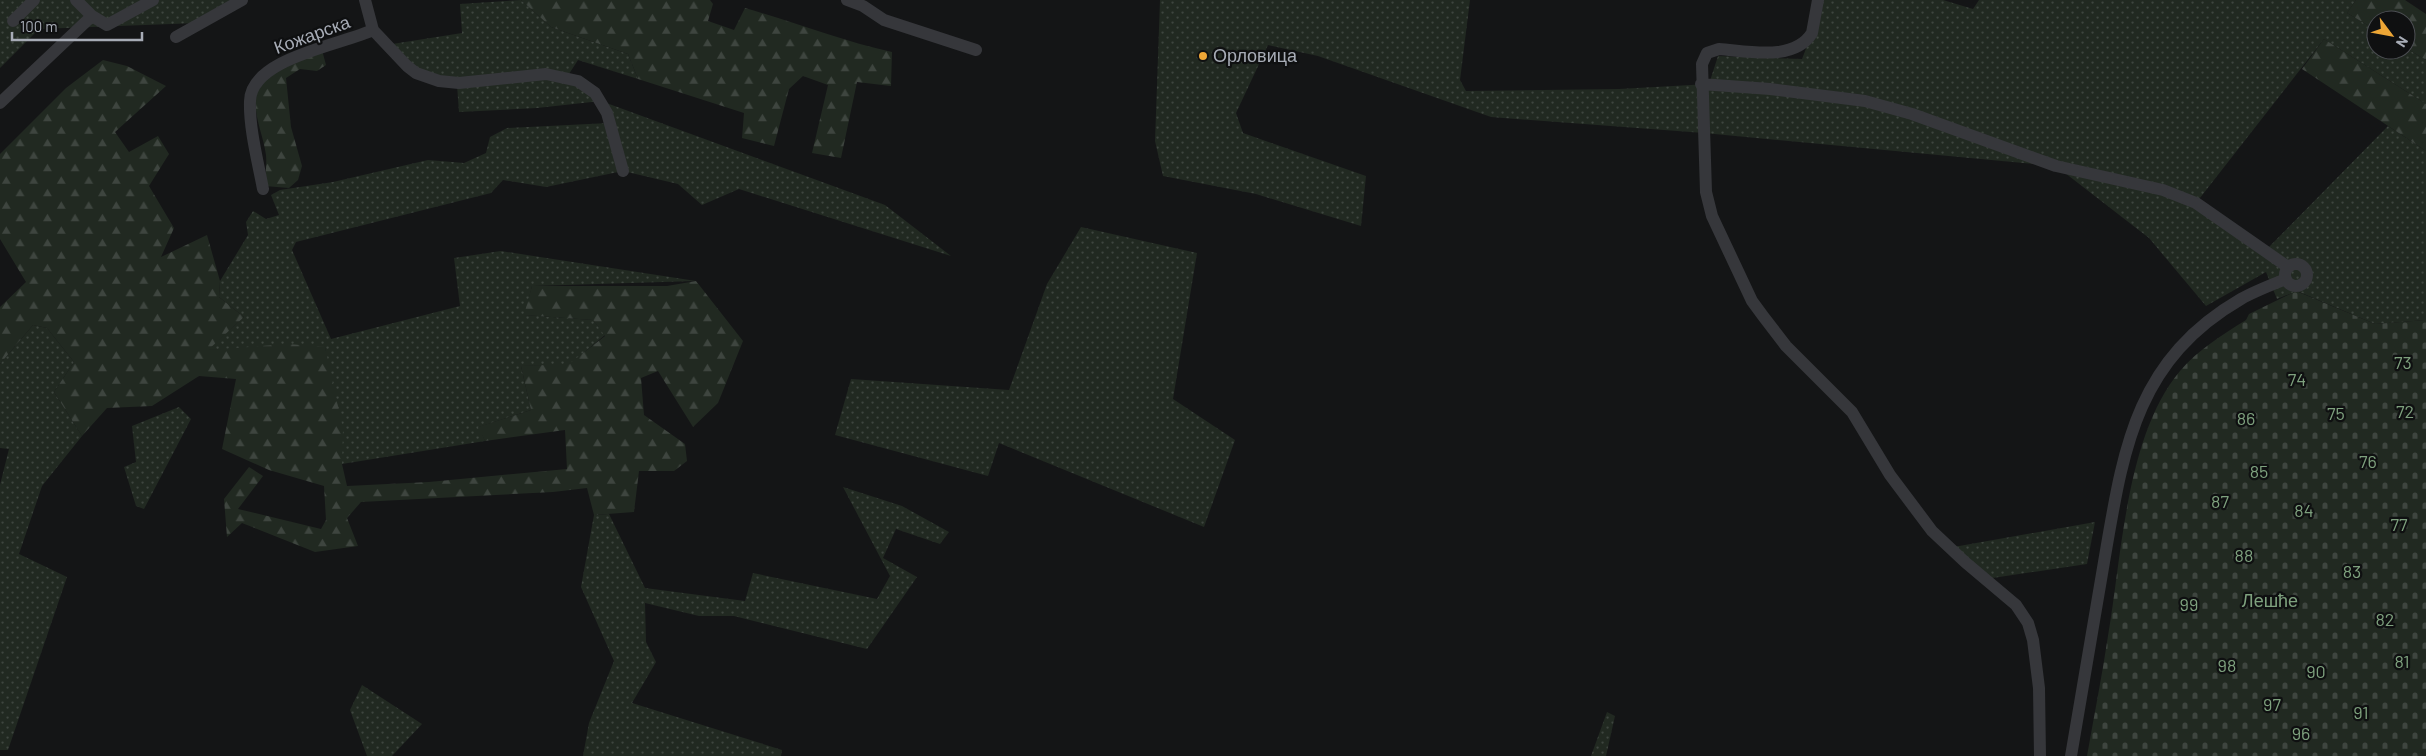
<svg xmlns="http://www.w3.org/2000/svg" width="2426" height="756" font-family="Barlow,sans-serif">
	<defs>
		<pattern id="grass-dots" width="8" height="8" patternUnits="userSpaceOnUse" patternTransform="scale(1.25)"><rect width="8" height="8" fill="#212921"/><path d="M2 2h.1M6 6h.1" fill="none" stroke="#3e453f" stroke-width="1.8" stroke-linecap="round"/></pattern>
		<pattern id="forest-firs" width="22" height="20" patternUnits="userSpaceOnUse" patternTransform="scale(1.25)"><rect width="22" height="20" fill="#212921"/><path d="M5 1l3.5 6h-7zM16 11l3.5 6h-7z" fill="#3e453f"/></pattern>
		<pattern id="cemetery-stones" width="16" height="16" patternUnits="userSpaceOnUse" patternTransform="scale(1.25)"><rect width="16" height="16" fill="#212921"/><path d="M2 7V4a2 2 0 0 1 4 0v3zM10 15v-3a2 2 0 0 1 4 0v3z" fill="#3e453f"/></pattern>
	</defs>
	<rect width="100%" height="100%" fill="#141516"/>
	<path fill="url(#grass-dots)" d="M0,0H243L198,23L39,29L0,68Z
		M521,0L551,27L628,54L638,79L578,60L567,77L601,101L885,205L951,256L739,189L702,205L678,184L623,171L546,187L503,180L491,193L296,242L292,250L331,339L460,306L454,258L501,251L696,281L532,286L525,315L593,320L605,335L569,365L521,366L531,410L479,427L485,441L342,464L325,347L207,350L244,317L219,297L220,281L248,235L246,222L253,211L266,219L279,215L271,195L280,190L333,182L428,160L464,163L486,153L490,137L507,128L609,123L601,101L537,108L459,112L457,85L426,77L386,45L462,33L460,4Z
		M1160,0H1470L1460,80L1466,91L1619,89L1709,84L1718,56L1802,59L1812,33L1817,0H1943L1973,9L1979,0H2356L2347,13L2376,30V50H2406V48L2426,60V104L2324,39L2196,203L2266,250L2388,126L2426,151V320L2375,324L2297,291L2277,299L2266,272L2206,306L2149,238L2056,166L1704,133L1491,117L1318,56L1268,45L1236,113L1243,133L1366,176L1361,226L1256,194L1163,176L1155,141Z
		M1081,227L1197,253L1173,399L1235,440L1204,527L999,443L988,476L835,435L851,379L1009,390L1047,284Z
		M33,325L47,328L74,362L54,392L82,436L42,486L19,554L67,577L8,750H0V485L9,449L0,448V364Z
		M179,407L191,419L144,509L136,506L124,467L136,462L132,426Z
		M843,487L902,506L949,532L940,544L896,529L883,558L917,577L867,649L734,616H699L645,603L646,642L656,662L632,703L782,750L781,756H583L589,723L614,661L581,587L594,515L609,514L645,588L745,601L753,573L877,599L890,576Z
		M2095,522L2087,564L1986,579L1948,548Z
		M362,685L422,724L392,756H367L350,710Z
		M1607,712L1615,716L1606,756H1591Z"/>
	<path fill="url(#forest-firs)" d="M521,0H710L713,4L708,21L734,30L745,8C794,22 842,41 892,52L891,86L857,82L841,158L812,153L828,85L803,76L789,89L774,146L742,138L744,113L638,79L628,54L551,27Z
		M2356,0H2405L2426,14V60L2406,48V20H2376V30L2347,13Z
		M2324,39L2426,104V151L2302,69Z
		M322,50L326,65L317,71L300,69L286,78L291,127L302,166L298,180L289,188L265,186C265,176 267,165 266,155C263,130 244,98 266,78C275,69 309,56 322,50Z
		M103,60L127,66L166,86L115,132L129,152L158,136L169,154L149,186L174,228L161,257L207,235L220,281L219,297L244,317L208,350L288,344L325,347L343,429L342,464L347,486L429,482L567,469L565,430L485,441L478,427L531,410L521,366L569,364L605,336L593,320L524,315L532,286H667L696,281L743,341L718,403L693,427L658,371L641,378L644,415L685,444L687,461L674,471H639L634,512L594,515L587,488L553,492L361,502L347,518L358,546L315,552L242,523L227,537L224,499L249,467L263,476L238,509L321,529L326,520L324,486L269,470L222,449L236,379L199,376L152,406L107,408L82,436L54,392L74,362L47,328L33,325L0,364V307L26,282L0,239V154L66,88Z"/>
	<path fill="url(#cemetery-stones)" d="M2296,291L2375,324L2426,320V756H2087C2094,716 2102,676 2108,636C2122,555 2126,435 2180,371C2199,349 2222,335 2246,320L2249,314Z"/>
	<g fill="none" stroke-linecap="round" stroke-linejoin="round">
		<path stroke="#36373b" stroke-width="12" d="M76,0L92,16
			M365,0L373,30L407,66L416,73L439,81L459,83L546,74L578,81L595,93L607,113L623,171
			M847,0L863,6L884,20L976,50
			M1818,0L1812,33C1794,62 1748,51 1719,49L1707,53L1702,64L1706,192L1712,216L1752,301L1763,316L1786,346L1852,412L1890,475L1932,531L1965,562L2016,605L2028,623L2033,640L2039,688L2040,756
			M13,21L34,0
			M176,37L242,0
			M1701,84L1770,89L1865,101L1912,114L2056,166L2163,190L2196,203L2288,267
			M0,103L92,16L107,25L153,0
			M263,189C258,162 249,128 250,101C251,58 341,45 373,30
			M2285 275a11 11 0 1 1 22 0a11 11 0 1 1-22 0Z
			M2071,756C2082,691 2093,627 2104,562C2123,452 2134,361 2241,299C2255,291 2271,285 2286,279"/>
	</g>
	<circle fill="#eda636" stroke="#0f1011" stroke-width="2" cx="1203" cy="56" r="5"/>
	<g text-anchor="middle" stroke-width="4.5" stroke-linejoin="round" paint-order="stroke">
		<g font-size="18" fill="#a7acb6" stroke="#0f1011">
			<text transform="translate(312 35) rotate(-20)" y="6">Кожарска</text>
		</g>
		<g font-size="18" fill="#a7acb6" stroke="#0f1011" text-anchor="start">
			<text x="1213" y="62">Орловица</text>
		</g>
		<g font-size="18" fill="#7ea17e" stroke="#0f1011">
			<text x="2403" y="369">73</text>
			<text x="2297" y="386">74</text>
			<text x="2405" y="418">72</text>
			<text x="2336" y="420">75</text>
			<text x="2246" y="425">86</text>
			<text x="2368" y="468">76</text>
			<text x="2259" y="478">85</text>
			<text x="2220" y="508">87</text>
			<text x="2304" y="517">84</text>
			<text x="2399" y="531">77</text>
			<text x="2244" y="562">88</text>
			<text x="2352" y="578">83</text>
			<text x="2270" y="607">Лешће</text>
			<text x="2189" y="611">99</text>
			<text x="2385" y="626">82</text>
			<text x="2402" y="668">81</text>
			<text x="2227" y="672">98</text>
			<text x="2316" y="678">90</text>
			<text x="2272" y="711">97</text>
			<text x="2361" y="719">91</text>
			<text x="2301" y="740">96</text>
		</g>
	</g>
	<g transform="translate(2391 35) rotate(122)"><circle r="24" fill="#0f1011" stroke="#4c4e53"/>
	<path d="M0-4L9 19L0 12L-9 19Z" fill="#eda636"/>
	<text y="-8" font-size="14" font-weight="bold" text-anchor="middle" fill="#a7acb6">N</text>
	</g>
	<path d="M12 32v8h130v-8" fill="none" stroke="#a7acb6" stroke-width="2.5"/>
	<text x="20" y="32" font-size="15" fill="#a7acb6" stroke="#0f1011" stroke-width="4" paint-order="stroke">100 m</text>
</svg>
